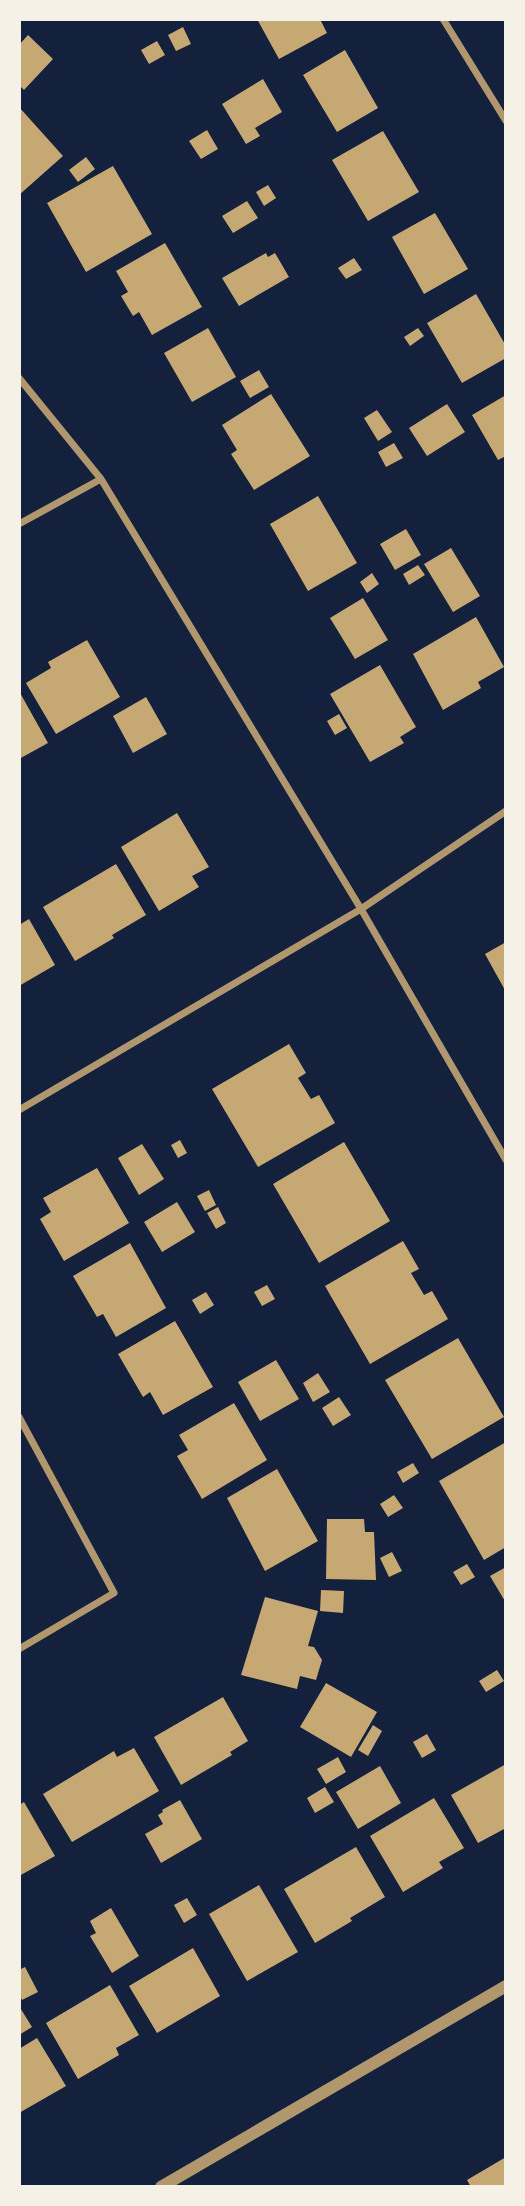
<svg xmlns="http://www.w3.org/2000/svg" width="525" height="2206" font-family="Manrope,sans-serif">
	<rect width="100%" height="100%" fill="#14213d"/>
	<path fill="#c6a872" d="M257,19H320L327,33L279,59Z
		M183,27L191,44L176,51L168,35Z
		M28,35L53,59L24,90L19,85V45Z
		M157,41L165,55L149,64L141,50Z
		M345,50L378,108L337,132L303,75Z
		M263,79L282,112L255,128L260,136L246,144L222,104Z
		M19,107L63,156L19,195Z
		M207,130L218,149L201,159L189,141Z
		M383,131L419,192L368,221L332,160Z
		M86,157L95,169L78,182L69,170Z
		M113,166L152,234L86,272L47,203Z
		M268,185L276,198L264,206L256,192Z
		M247,201L258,218L233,233L222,216Z
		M435,213L468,269L424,294L392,237Z
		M165,243L202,307L152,335L139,312L133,316L121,296L128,292L116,271Z
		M266,253L268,257L275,253L289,277L239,306L222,278Z
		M354,258L362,270L346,279L338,268Z
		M476,294L506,346V358L462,383L427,323Z
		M208,328L236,377L192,402L164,353Z
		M418,328L424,336L410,346L404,337Z
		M259,370L269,387L250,398L240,381Z
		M271,394L310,456L254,490L231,454L237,450L222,425Z
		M506,395V456L498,460L472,415Z
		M447,404L465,432L427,456L409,428Z
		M377,410L392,432L378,441L364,418Z
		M394,443L403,458L386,467L378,452Z
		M318,496L357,563L308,591L270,524Z
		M406,529L421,555L395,570L380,544Z
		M451,548L480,596L453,612L424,564Z
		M418,565L425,575L409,585L403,574Z
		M372,573L379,584L367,593L360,582Z
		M363,598L388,640L355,659L330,618Z
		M476,617L504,667L478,682L481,688L443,710L413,654Z
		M87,640L120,697L56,734L26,683L51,668L48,662Z
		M380,665L416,727L400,737L404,743L370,762L330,694Z
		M19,691L48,743L19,759Z
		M146,697L167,734L133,753L113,716Z
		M339,714L347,728L335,735L327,721Z
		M177,813L209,867L192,876L199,887L159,911L121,847Z
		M116,864L146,915L112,935L114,938L75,961L43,907Z
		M29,919L55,965L19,986V925Z
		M506,942V992L485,954Z
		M289,1044L306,1073L298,1078L311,1099L319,1095L335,1123L258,1167L212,1089Z
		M180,1140L187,1153L178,1158L171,1145Z
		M344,1142L390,1221L319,1263L273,1184Z
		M142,1144L164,1179L139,1195L118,1158Z
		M97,1168L129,1223L64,1261L40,1219L51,1212L43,1198Z
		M209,1190L216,1205L205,1211L197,1196Z
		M177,1202L195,1232L162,1252L144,1222Z
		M218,1207L226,1223L216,1229L207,1213Z
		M403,1241L419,1269L411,1273L424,1295L432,1291L448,1319L370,1364L325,1286Z
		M130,1243L166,1308L116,1337L103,1314L97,1317L73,1276Z
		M267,1285L275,1299L262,1306L254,1292Z
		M206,1292L214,1305L200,1314L192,1300Z
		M175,1321L213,1387L163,1415L150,1392L143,1397L118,1354Z
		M458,1338L504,1417L432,1459L385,1380Z
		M276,1360L299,1399L260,1421L238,1382Z
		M318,1373L330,1392L313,1402L303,1383Z
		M339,1397L351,1415L333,1426L322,1408Z
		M234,1403L267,1460L202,1499L177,1456L188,1450L179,1435Z
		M506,1442V1547L484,1560L439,1481Z
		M413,1463L419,1473L403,1483L397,1472Z
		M277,1469L318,1541L265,1571L227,1498Z
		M394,1495L403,1508L388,1517L380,1504Z
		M327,1519H364L365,1532H374L376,1580L326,1579Z
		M392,1552L402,1571L389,1577L380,1558Z
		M467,1564L475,1577L461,1585L453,1572Z
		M506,1567V1603L490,1576Z
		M321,1590L344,1591L343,1613L320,1611Z
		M265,1597L318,1611L308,1646L314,1647L322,1660L316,1680L300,1676L297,1689L241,1675Z
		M497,1670L504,1681L486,1692L479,1681Z
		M326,1683L377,1712L351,1757L300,1727Z
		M223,1697L248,1741L230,1752L232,1755L181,1785L154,1737Z
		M373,1725L382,1731L368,1756L358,1750Z
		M427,1734L436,1750L422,1758L413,1742Z
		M134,1748L159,1791L72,1842L43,1794L114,1751L117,1757Z
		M338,1757L346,1772L326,1784L317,1769Z
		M506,1764V1828L478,1843L451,1795Z
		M380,1766L401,1803L358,1829L336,1792Z
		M325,1787L334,1802L315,1813L307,1798Z
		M434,1798L464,1848L439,1862L443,1868L403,1892L370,1836Z
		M180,1800L202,1839L161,1863L145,1834L163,1824L158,1815L163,1812L162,1810Z
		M24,1802L55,1856L19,1876V1805Z
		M356,1847L385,1897L350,1918L352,1921L315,1943L284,1889Z
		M259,1885L298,1952L247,1981L209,1914Z
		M187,1898L197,1915L184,1923L174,1905Z
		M111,1908L139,1956L112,1973L90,1936L96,1933L90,1921Z
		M193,1948L220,1996L157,2033L129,1986Z
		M25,1967L38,1992L22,2000L19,1994V1970Z
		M110,1985L139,2035L116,2048L119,2055L78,2079L46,2023Z
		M19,2006L32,2027L19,2035Z
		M37,2038L66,2086L19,2113V2049Z
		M506,2157V2187H471L467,2180Z"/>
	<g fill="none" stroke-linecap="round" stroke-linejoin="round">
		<path stroke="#b1986c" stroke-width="7" d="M443,19L506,121
			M19,378L101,479L361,909L506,1160
			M19,524L101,479
			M19,1110L361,909L506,811
			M19,1417L114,1593L19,1649"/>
		<path stroke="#b1986c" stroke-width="12" d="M161,2187L506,1986"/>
	</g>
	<rect width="525" height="2206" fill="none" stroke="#f6f1e7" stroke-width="42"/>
</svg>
